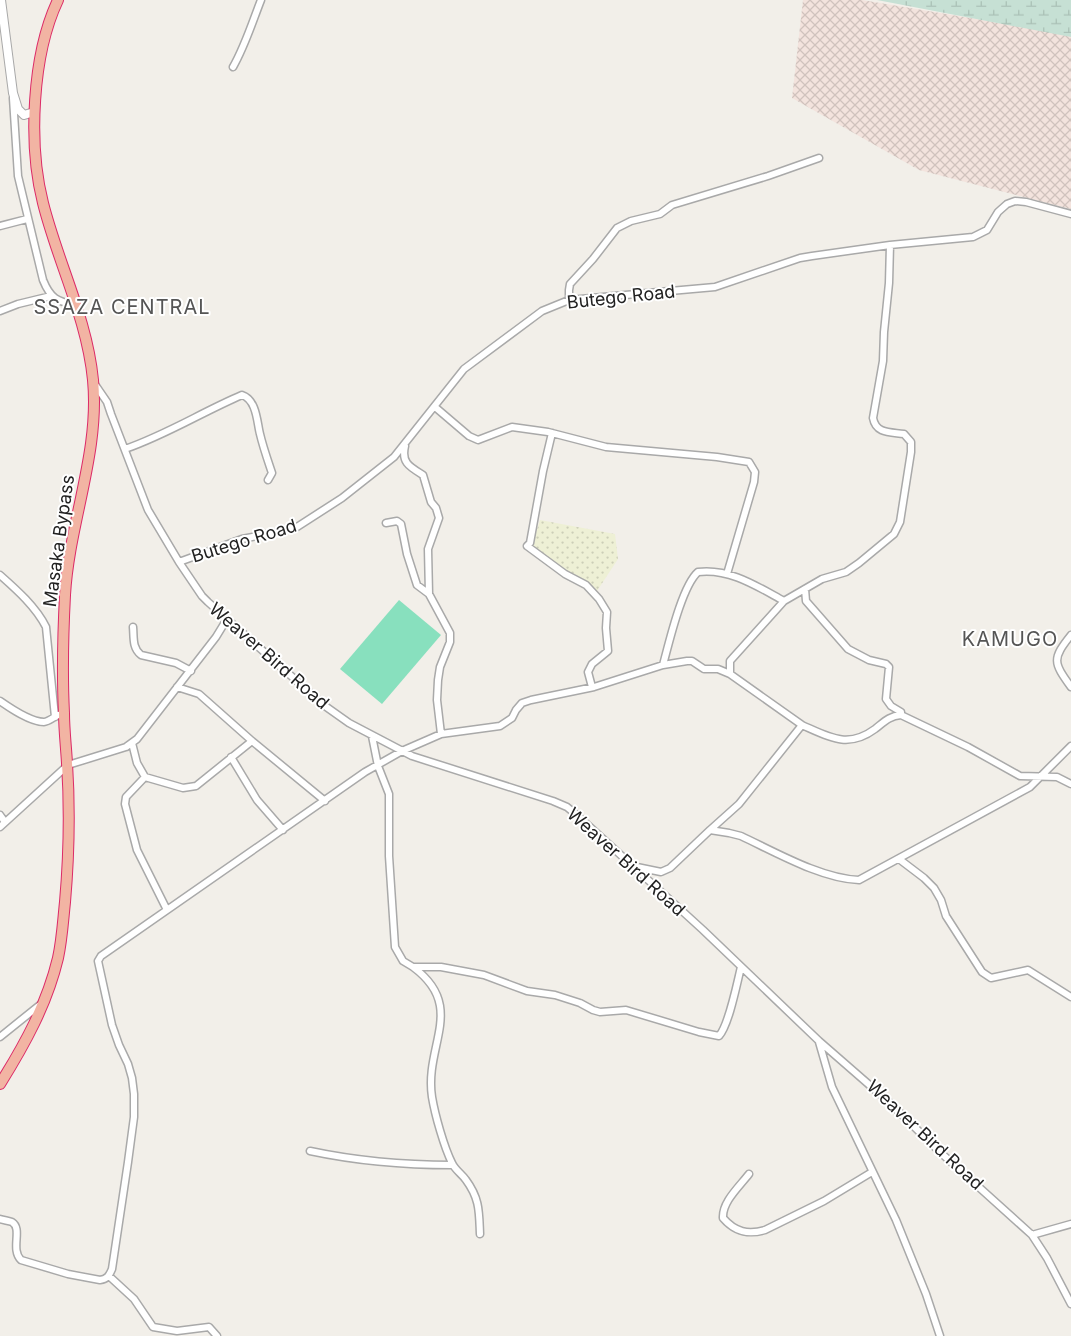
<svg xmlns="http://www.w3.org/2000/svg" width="1071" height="1336" font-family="Inter,sans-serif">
	<defs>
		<pattern id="military-cross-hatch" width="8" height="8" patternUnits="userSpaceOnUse" patternTransform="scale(1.25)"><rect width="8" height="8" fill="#f3e3dd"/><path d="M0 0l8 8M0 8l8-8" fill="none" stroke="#d0c2bd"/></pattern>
		<pattern id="farmland-dots" width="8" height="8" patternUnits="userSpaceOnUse" patternTransform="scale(1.25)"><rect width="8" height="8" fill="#eef0d5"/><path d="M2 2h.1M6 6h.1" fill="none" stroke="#ccceb7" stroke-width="1.8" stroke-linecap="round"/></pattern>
		<pattern id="wetland-marsh" width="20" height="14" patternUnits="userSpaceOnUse" patternTransform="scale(1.25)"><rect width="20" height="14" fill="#c6e0d4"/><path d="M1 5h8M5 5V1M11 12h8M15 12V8" fill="none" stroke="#aac0b6"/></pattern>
	</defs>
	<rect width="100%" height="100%" fill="#f2efe9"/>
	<path fill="url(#military-cross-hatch)" d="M803,0H862L1071,35V209L919,170L792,98Z"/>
	<path fill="url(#farmland-dots)" d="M540,520L615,534L618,559L597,591L532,546Z"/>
	<path fill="url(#wetland-marsh)" d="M877,0H1071V37Z"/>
	<path fill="#88e0be" d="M399,600L441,635L382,704L340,669Z"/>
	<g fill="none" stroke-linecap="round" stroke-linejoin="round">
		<g stroke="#a9a9a9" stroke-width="9">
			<path id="minor" d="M233,67C245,46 252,23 261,0
				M13,98L18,176L43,280C51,300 58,301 77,306
				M0,226L27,219
				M569,300V290L570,284L593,259L617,228L631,221L660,214L672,205L768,176L819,158
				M0,311L18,304L51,296
				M94,383L107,402L111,414L148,510L179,562L202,596L208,602L325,706L349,723L412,756L553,801L567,807L579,817L703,930L819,1041L889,1102L941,1153L1032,1235L1047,1258L1071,1304
				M435,407L469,436L478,440L512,427L548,432L606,447L717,457L749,462L755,472L754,482L727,574
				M552,433L543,471L530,543L527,546L565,574L586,585L599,599L607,612L606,628L608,651L592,664L588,672L592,687
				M405,446C401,463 410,467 423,475L431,502L436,508L439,518L428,549L429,594
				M125,449C166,435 202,412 242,395C257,400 257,423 260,434C263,447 268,461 272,473L268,480
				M386,523L397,521L401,524L407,554L417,585L429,594L450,633V642L440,667L438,680L437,700L441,734
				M179,562L242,539L283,531L297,527L342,498L394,457L464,369L542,311L569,300L715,287L800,258L812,256L890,245L973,237L987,230L998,212L1007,204L1015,201L1026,202L1071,214
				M0,575C17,590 36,607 46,627L55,717
				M805,589L806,601L848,649L869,660L886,664L889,667L886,699L891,706L901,712V715
				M133,627C134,637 132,648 141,655L176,663L191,671
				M1071,635C1052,659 1053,662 1071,687
				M663,665C669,643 682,586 698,572C730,568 758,587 784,601
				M730,674V661L784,601L822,579L846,572L859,563L894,534L900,522L911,452V442L904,434C890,432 876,434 873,418L883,361L884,332L889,283L890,245
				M177,687L199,694L252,741L325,801
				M0,701C10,708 30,722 44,722C48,722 54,717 58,715
				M802,725C829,737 848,749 875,729C884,722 889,716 901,715L968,747L1020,776L1057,777L1071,784
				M372,736L378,766L389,794V856L395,947L403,961L413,967H441L484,975L527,991L555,995L580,1003L593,1010L600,1012L626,1010L699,1032L719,1036C729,1025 737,983 741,967
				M132,743L137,763L145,777L183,788L196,786L252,741
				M231,757L257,800L283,830
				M145,777L126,797L125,804L137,850L167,910
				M0,815L5,822
				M0,827L68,765L126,747L137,739L216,637L227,619
				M899,859L924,878L934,888L941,900L946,916L982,972L991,978L1028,970L1071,997
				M632,866L661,872L670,868L710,830L729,833L741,836C775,852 822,879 859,880L1030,787L1071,746
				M413,967C467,1007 424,1045 432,1097C435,1115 444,1147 452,1163C455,1170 462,1174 466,1180C480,1199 479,1212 480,1234
				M0,1037L41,1004
				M819,1042L832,1087L896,1220L926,1294L940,1336
				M310,1151C357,1161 405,1165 452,1165
				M749,1174C739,1187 722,1202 723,1218C735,1232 748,1235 765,1230L824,1201L872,1172
				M0,1219C3,1220 9,1221 12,1222C23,1229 10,1249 21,1260L68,1274L100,1280C107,1279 109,1276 112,1269L128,1162L134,1117V1094L132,1078L128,1064L119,1045L112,1025L98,961L101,956L365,772L402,751L441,734L500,726L512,718L516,710L522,703L531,700L594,687L663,665L687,661H692L704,669H718L730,674L802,725L739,804L710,830
				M1032,1235L1071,1224
				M109,1276L134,1299L153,1327L177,1331L209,1327L217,1336"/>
		</g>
		<g stroke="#a9a9a9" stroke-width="10">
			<path id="tertiary" d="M1,0L13,93L18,109L24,115L34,112"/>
		</g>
		<g stroke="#dc2a67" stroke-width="12">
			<path id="trunk" d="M0,1084C25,1044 47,1004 58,958C62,940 63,921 65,902C69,856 70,809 67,763C66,746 64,729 64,713C62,674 63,634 65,595C69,523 100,453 93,380C87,318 58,263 43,203C28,144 32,55 58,0"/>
		</g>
		<use href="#minor" stroke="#fff" stroke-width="6"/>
		<use href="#tertiary" stroke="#fff" stroke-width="8"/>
		<use href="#trunk" stroke="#f2b4a3" stroke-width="10"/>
	</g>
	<g text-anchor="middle" stroke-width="4" stroke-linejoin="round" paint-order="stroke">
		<g font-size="18" fill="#222" stroke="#fff">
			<text transform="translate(621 297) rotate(-6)" y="6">Butego Road</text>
			<text transform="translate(59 541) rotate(-82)" y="6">Masaka Bypass</text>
			<text transform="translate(244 541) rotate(-17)" y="6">Butego Road</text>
			<text transform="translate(269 656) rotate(41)" y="6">Weaver Bird Road</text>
			<text transform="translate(626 862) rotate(42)" y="6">Weaver Bird Road</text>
			<text transform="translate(925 1135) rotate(43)" y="6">Weaver Bird Road</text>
		</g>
		<g font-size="20" letter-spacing="1" fill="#555" stroke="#fff">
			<text x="122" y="314">SSAZA CENTRAL</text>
			<text x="1010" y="646">KAMUGO</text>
		</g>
	</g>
</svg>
